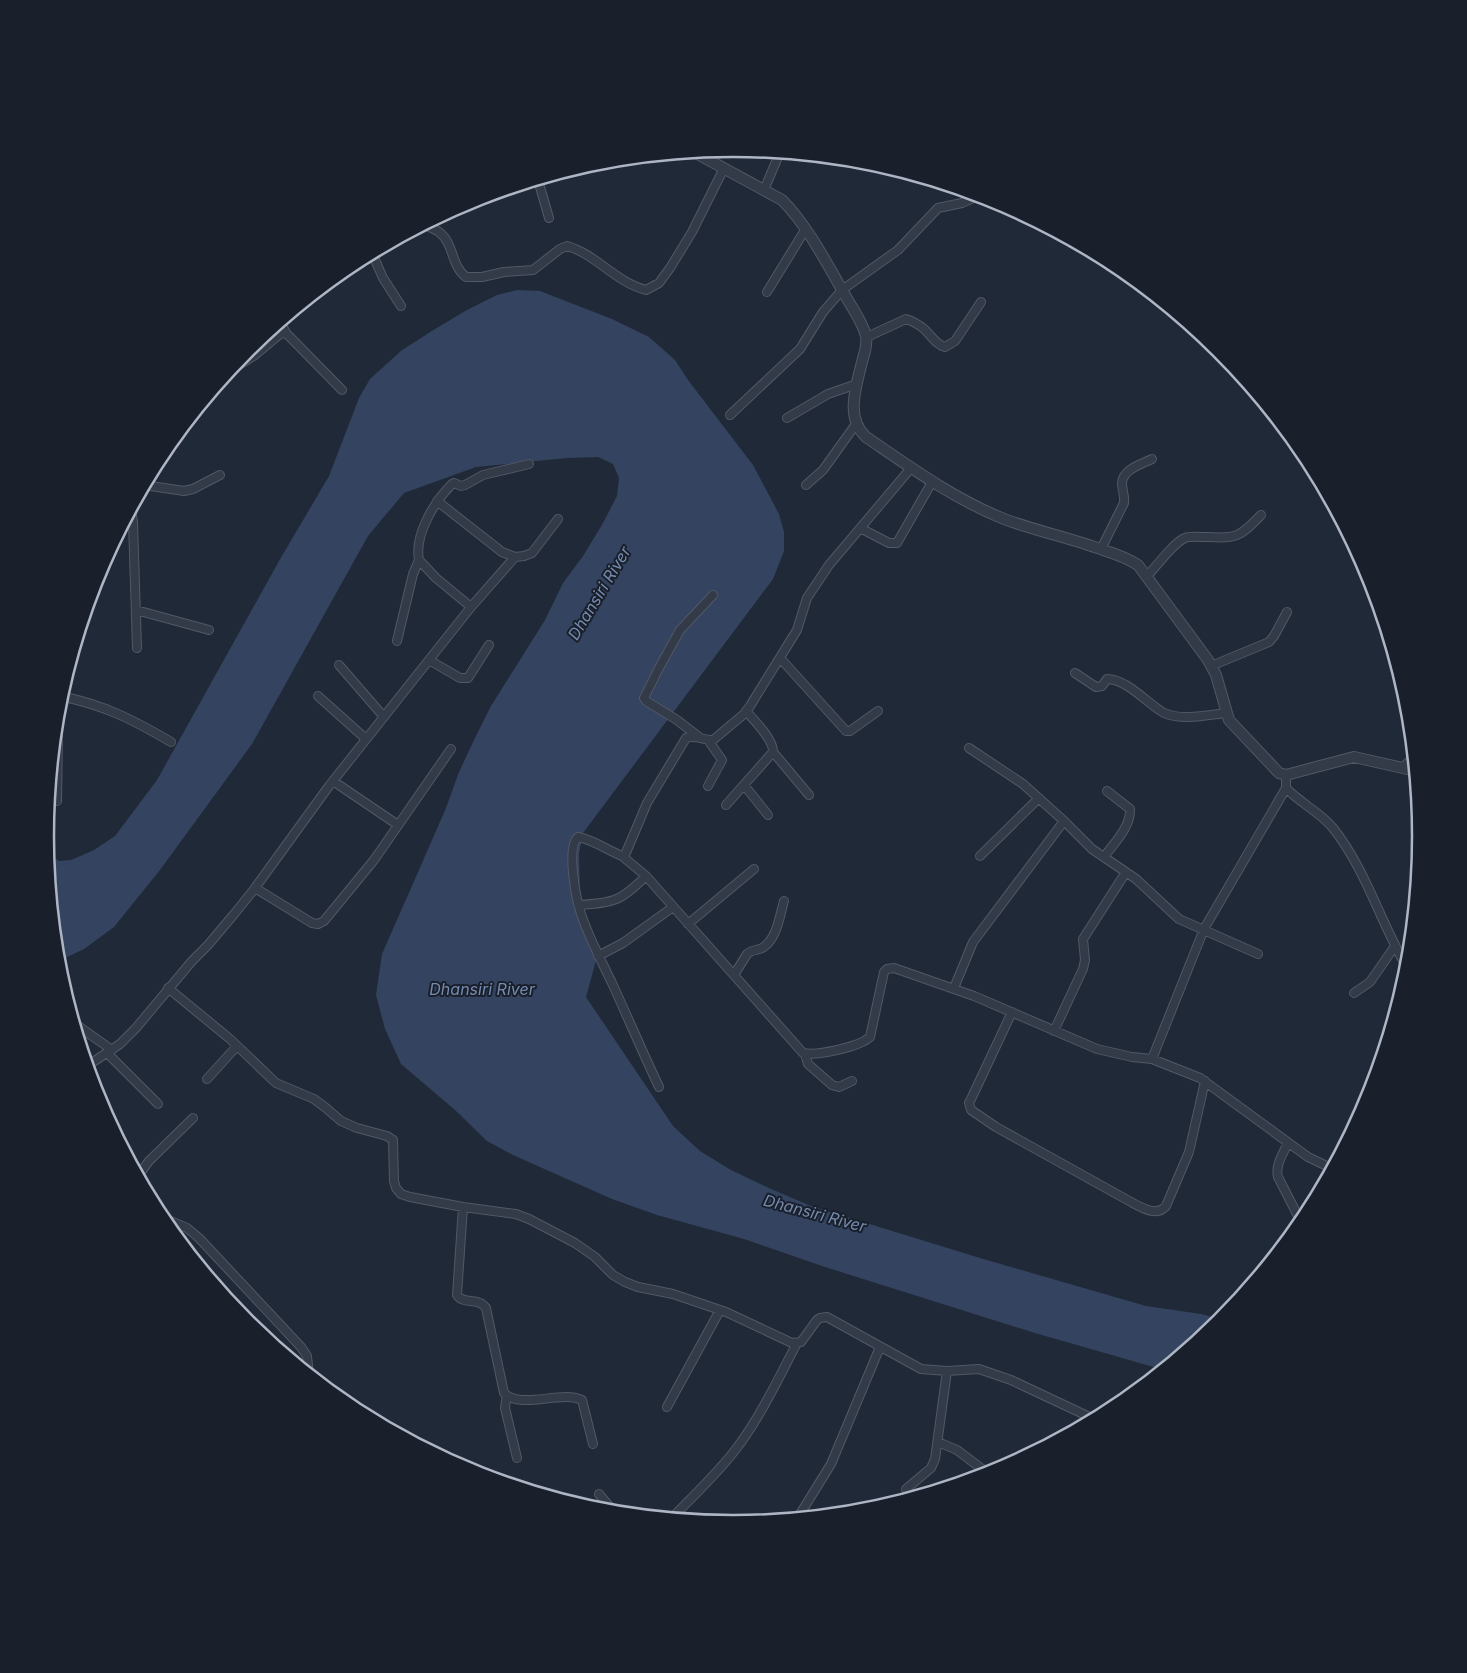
<svg xmlns="http://www.w3.org/2000/svg" width="1467" height="1673" font-family="Inter,sans-serif">
	<rect width="100%" height="100%" fill="#202937"/>
	<path fill="#34435f" d="M517,290L540,291L612,319L649,337L675,360L688,380L753,465L779,514L784,532V551L773,579L583,833L579,854L580,890L591,944L597,957L586,997L673,1126L700,1151L731,1170L771,1189L811,1206L980,1258L1146,1306L1201,1314L1223,1320L1164,1370L1035,1333L825,1267L744,1239L657,1215L612,1199L513,1155L487,1141L455,1110L401,1064L385,1029L376,995L382,954L422,863L446,808L459,772L475,738L491,706L545,620L563,583L583,556L603,523L617,496L619,478L613,464L598,457L567,458L476,467L404,493L368,536L252,744L160,870L114,927L84,949L57,962L47,853L59,861L71,860L94,850L115,836L157,780L279,561L329,476L359,398L370,379L402,350L435,329L467,310L497,295Z"/>
	<g fill="none" stroke-linecap="round" stroke-linejoin="round">
		<g stroke="#515866" stroke-width="10">
			<path id="minor" d="M538,180L549,218
				M764,190L778,157L781,153
				M424,225C429,227 435,229 439,232C454,243 451,266 466,277H482L504,272L533,270L560,249L567,246C596,254 615,282 646,290L659,283L670,268L692,232L724,168
				M372,253L383,278L401,306
				M767,292L805,230
				M280,322L286,333
				M867,337L906,319C913,321 918,324 924,329C931,335 936,345 945,347L955,341L981,302
				M228,372L255,355L280,334L286,333L342,390
				M730,415L800,349L823,312L842,290L898,250L938,208L962,203L980,195
				M787,418L828,394L857,384
				M144,485L184,491L193,489L220,475
				M806,485L823,470L856,424
				M437,501L502,552L515,557L524,556L532,553L558,519
				M131,509L133,522L137,648
				M860,528L889,543H897L932,482
				M1101,549L1124,503C1125,496 1122,490 1122,483C1123,469 1142,464 1152,459
				M1147,576C1156,567 1174,542 1185,538C1190,536 1198,537 1204,537C1236,538 1238,539 1261,515
				M471,607L436,578L419,560C414,534 435,501 452,484L454,483L461,486L465,485L483,475L529,464
				M136,610L209,630
				M397,641L413,574L419,560
				M780,658L846,731H850L878,711
				M429,660L460,678H468L489,645
				M339,665L384,717
				M1211,666L1269,642L1274,636L1287,612
				M1075,673L1096,687L1102,686L1107,679C1127,679 1148,704 1164,713C1182,721 1208,715 1226,713
				M60,696C104,705 132,719 171,742
				M318,696L366,739
				M57,719L58,737L57,801
				M699,737L677,720L646,701L644,698L659,668L680,630L713,595
				M969,748L1023,784L1064,821L1092,849L1136,879L1179,919L1258,954
				M773,752L809,795
				M1402,768L1414,757
				M1286,775V788C1300,803 1320,812 1333,828C1367,871 1381,925 1409,971
				M333,781L398,825
				M744,785L768,815
				M708,786L722,760L708,740
				M726,805L773,752C774,740 754,720 746,711
				M622,856L646,876L803,1053C817,1056 859,1047 870,1037L884,972L887,969L894,968L974,996L1097,1049L1132,1057L1152,1059L1200,1078L1308,1157L1333,1169
				M980,856L1039,798
				M1104,857C1114,843 1131,827 1130,809L1107,791
				M255,888L312,923L318,924L324,921L374,860L451,749
				M579,905C614,903 621,901 646,876
				M688,924L754,869
				M598,956L623,943L673,907
				M734,975L747,954C752,949 760,951 765,946C777,937 780,915 784,901
				M168,988L230,1039L276,1083L314,1099L326,1108L341,1121L357,1128L387,1136L393,1140L394,1181L396,1188L401,1194L410,1197L463,1207L516,1214L529,1219L575,1243L595,1257L613,1275L625,1282L638,1287L673,1294L726,1312L792,1343L801,1342L817,1320L820,1318L827,1317L921,1369L947,1371L979,1369L1011,1380L1096,1420
				M954,988L973,942L1064,821
				M1354,993L1370,982L1395,946
				M1012,1012L972,1097L969,1103L971,1110L996,1127L1131,1202C1142,1208 1157,1217 1166,1206L1189,1152L1205,1081
				M74,1023L112,1050
				M1054,1031L1083,969L1085,960L1083,939L1126,872
				M107,1053L158,1104
				M805,1054L808,1064L832,1085L839,1087L852,1081
				M1152,1059L1204,929L1286,788
				M87,1066L120,1044L136,1028L192,961L208,945L235,913L255,888L329,786L471,607L515,557
				M207,1079L237,1046
				M659,1087C643,1053 628,1018 612,983C601,960 589,938 581,914C576,899 566,847 578,837C594,840 607,850 622,856L625,855L647,803L686,738C696,734 704,741 713,740L744,714L750,706L797,630L807,598L829,565L911,468
				M1288,1143C1283,1154 1275,1165 1278,1177L1298,1216
				M138,1176L149,1161L193,1118
				M463,1207L457,1295C463,1305 479,1297 486,1308L504,1393C521,1410 561,1390 582,1400L593,1444
				M159,1216L187,1228L199,1238L301,1347L307,1356L309,1375
				M508,1397L506,1400L505,1408L517,1458
				M667,1407L720,1310
				M938,1442L957,1450L990,1475
				M906,1489L931,1468L935,1459L947,1371
				M599,1494L615,1513
				M671,1519C693,1496 717,1474 736,1449C761,1416 778,1379 797,1343
				M797,1519L831,1464L880,1347"/>
		</g>
		<g stroke="#515866" stroke-width="12">
			<path id="tertiary" d="M694,152L782,200C807,224 831,271 849,302C855,312 863,324 866,336C867,343 865,352 863,358C857,384 844,417 866,437C910,467 954,499 1004,519C1036,531 1071,538 1103,550C1116,554 1127,558 1138,565L1208,660L1216,675L1229,720L1279,773L1286,775L1354,757L1416,771"/>
		</g>
		<use href="#minor" stroke="#343b48" stroke-width="8"/>
		<use href="#tertiary" stroke="#343b48" stroke-width="10"/>
	</g>
	<g text-anchor="middle" stroke-width="4" stroke-linejoin="round" paint-order="stroke">
		<g font-size="16" font-style="italic" fill="#768aad" stroke="#19202c">
			<text transform="translate(599 593) rotate(-59)" y="6">Dhansiri River</text>
			<text x="482" y="995">Dhansiri River</text>
			<text transform="translate(815 1213) rotate(15)" y="6">Dhansiri River</text>
		</g>
	</g>
	<path d="M0 0H1467V1673H0ZM54 836a679 679 0 1 1 1358 0a679 679 0 1 1-1358 0Z" fill="#19202c" fill-rule="evenodd"/>
	<path fill="none" stroke="#aeb5c5" stroke-width="2.5" d="M54 836a679 679 0 1 1 1358 0a679 679 0 1 1-1358 0Z"/>
</svg>
